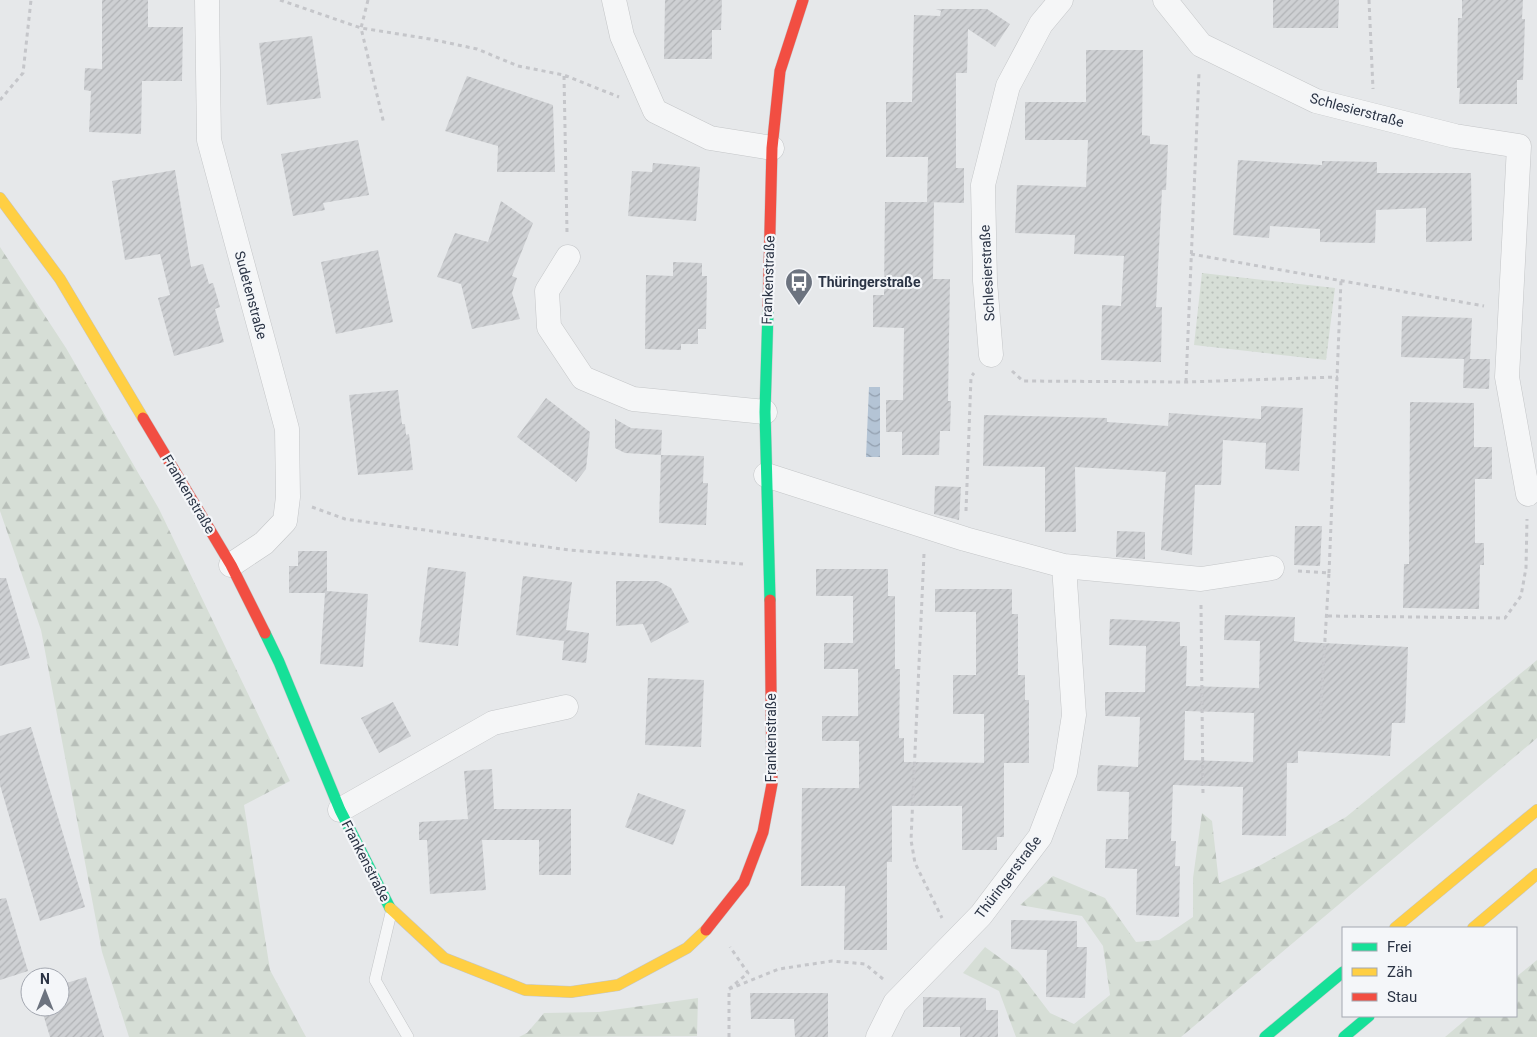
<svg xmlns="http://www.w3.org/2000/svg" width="1537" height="1037" font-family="Roboto,sans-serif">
	<defs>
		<pattern id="forest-firs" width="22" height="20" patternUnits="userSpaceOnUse" patternTransform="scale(1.25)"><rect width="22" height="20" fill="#d6ded6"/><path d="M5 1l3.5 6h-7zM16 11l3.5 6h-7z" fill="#b8bfb9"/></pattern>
		<pattern id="park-dots" width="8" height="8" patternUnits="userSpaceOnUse" patternTransform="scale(1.25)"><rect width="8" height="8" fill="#d6ded6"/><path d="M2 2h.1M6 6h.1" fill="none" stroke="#b8bfb9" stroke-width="1.8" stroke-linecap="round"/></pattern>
		<pattern id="water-waves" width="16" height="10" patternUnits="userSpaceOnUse" patternTransform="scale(1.25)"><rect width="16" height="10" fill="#b4c4d5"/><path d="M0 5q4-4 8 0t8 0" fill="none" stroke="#93a0af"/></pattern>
		<pattern id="building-hatch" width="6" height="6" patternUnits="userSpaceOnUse" patternTransform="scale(1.25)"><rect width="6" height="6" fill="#ced0d3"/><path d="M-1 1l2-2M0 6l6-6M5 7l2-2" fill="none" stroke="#b1b3b6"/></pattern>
	</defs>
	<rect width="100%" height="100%" fill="#e6e8ea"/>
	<path fill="url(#forest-firs)" d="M0,247L66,348L159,509L290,781L244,805L270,970L306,1037H129L102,952L41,630L0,511Z
		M1537,660V738L1181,1037H1016L999,991L963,973L985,947L1018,971L1050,1013L1074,1024L1110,995L1103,946L1082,916L1020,905L1053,876L1105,898L1136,942L1159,940L1193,917V878L1202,813L1212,821L1219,883L1259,866L1346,817Z
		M1537,960V1037H1445L1470,1016H1516V977Z
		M698,998L697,1036L519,1037L527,1033L544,1013L599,1012Z"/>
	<path fill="url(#park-dots)" d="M1202,273L1335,288L1326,360L1194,345Z"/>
	<path fill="url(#water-waves)" d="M869,387H880V457H866Z"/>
	<path fill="url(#building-hatch)" fill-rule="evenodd" d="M102,0H148V27H183L182,81H142L141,134L89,132L91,91L84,90L85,68L102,69Z
		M665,0H722L721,30H712V59H664Z
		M1273,0H1339L1338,28H1273Z
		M1462,0H1523L1522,19H1525L1523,80H1517V104H1459L1460,88H1457L1458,18H1462Z
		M936,9H987L1010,24L995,47L968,29L967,73H956V168H964V203L927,202L928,157H886V102H912L914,15L940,16L941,11Z
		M312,36L321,98L267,105L259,43Z
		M1086,50H1143L1142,135L1150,136V144L1168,145L1166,190H1162L1156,307H1162L1161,362L1101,360L1102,305L1121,306L1124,256L1074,254L1075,235L1015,233L1017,185L1086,187L1088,140H1025V102H1086Z
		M467,76L553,105L555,172H497L498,146L445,131Z
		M358,140L369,195L323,203L325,210L293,216L281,154Z
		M1238,160L1322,165V161L1377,162V173H1471L1472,241L1426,242V208L1376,210L1375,243L1320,242V229L1270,226L1269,238L1233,235Z
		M653,163L700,167L696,221L628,216L632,171L652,172Z
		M175,170L191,267L203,264L209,284L213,283L220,307L215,309L224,342L174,356L158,298L170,295L160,254L125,260L112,181Z
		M501,201L533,223L512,276L517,278L512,293L520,319L472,329L461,284L437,277L455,233L488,242Z
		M885,202H934L933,279H950L948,401H951L950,431H940L939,455H902V432H886V400H903L904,328L873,327V295H884Z
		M378,250L393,322L336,334L321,262Z
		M673,262L702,263V276H707L706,329H698V344H681V350L645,349L646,275L673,276Z
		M1402,316L1472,318L1470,359H1490L1489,389L1463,388L1464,359L1401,357Z
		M398,390L402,424H405L406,435L409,434L413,470L358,475L349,395Z
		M546,398L590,432L586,469L576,482L517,437Z
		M1410,402L1474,403V447H1492V479H1475V543H1484V565H1480L1479,609L1403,608L1404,564H1409Z
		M1261,406L1303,408L1299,471L1265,469L1266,443L1223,440L1221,485H1195L1192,555L1161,550L1166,472L1075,467L1076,532H1045V467L983,466L984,415L1107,418V422L1168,426L1169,413L1261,419Z
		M615,419L631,428L662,430L661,455L625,453L615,448Z
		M661,455L704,456L703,483H708L706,525L659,523Z
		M935,486L961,487L959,520L934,514Z
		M1295,526H1322L1320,566L1294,565Z
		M1117,531L1145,532V559L1116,557Z
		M298,551H327V591L368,594L363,667L320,664L325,593H289V566H298Z
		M428,567L466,572L458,646L419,642Z
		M816,569H888V596H895V669H900L899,738H904V762L1004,763V837H997V850H962V806H892V862H887V950H844L845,886H801L802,788H859V741H822V716H858V669H824V643H853V596H816Z
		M523,576L572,582L566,630L589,633L586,663L562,660L564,641L516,635Z
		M0,578H6L30,658L0,666Z
		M616,581H658L671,588L689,622L651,643L643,624L616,626Z
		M935,589H1012V614H1018V675H1025V700H1029V763H984V714H953V675H976V612H935Z
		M1225,615L1295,617L1294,641L1301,642L1408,647L1405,723H1392L1390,756L1298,751V763H1287L1286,836L1242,835L1243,787L1173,785L1171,841H1176L1175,866H1180L1179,917L1136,915L1137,869L1105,868L1106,839H1128L1129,792L1097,791L1098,765L1138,767L1140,717L1105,716V692H1145L1146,646L1109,645L1110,619L1180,622V646H1187L1186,686L1259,688L1260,641L1224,640ZM1185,711L1254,713L1253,762L1184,760Z
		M648,678L704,680L701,747L645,745Z
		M393,702L411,736L379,753L361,718Z
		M31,727L85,907L40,921L0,785V736Z
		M492,769L494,809H571V875H539V840H482L486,890L430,894L427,840H419V822L468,819L464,771Z
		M638,793L686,810L673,845L625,827Z
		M6,898L28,971L0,980V899Z
		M1011,920L1077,921V947H1087L1085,998L1046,997L1047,950L1011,949Z
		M86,977L104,1037H50L41,1007H60V985Z
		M750,993H828V1037H795L794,1019H751Z
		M923,997L986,998V1010H998V1037H960V1027H923Z"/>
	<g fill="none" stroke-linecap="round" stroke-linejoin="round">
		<g stroke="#c4c6c8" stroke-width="12">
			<path id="lane" d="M391,913L375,980L408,1037"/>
		</g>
		<g stroke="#c4c6c8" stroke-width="25">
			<path id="street" d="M207,0L209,140L287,429L288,497L285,521L264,543L231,565
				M614,0L622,36L655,111L710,138L772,148
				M1165,0L1201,45L1316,101L1455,136L1519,146L1507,377L1528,494
				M568,257L547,291L549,327L583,378L633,399L765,412
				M991,355L985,281L983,185L1008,86L1041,24L1061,0
				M766,475L965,539L1064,566L1201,579L1272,568
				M340,810L493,723L566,707
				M878,1037L895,1003L981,915L1040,837L1065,772L1074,715L1064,566"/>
		</g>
		<g stroke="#c4c6c8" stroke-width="12">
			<path id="fast" d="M768,310L765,412L770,600
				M265,633L279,662L340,810L390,908
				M1265,1037L1343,972
				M1344,1037L1369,1016"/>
		</g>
		<g stroke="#c4c6c8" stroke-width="12">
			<path id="slow" d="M0,198L60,279L143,418
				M390,908L444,958L525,990L571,992L618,985L687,948L706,930
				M1395,928L1537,810
				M1473,928L1537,874"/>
		</g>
		<g stroke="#c4c6c8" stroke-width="12">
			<path id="jam" d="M768,310L772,148L780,71L803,0
				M143,418L231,565L265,633
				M706,930L744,882L763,832L772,784L770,600"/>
		</g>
		<path stroke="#c5c6ca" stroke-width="3" stroke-dasharray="4 4" stroke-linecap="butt" d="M280,0L361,28L430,39L477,49L518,66L564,75L619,97
			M368,0L361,28L384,124
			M1369,0L1373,89
			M564,76L567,232
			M0,100L23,73L31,0
			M1191,254L1484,306
			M1012,371L1023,381L1186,382L1338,377
			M1186,382L1199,73
			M312,507L345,519L569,550L743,564
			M966,511L971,377L974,373
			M924,554L911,840L915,863L942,918
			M1298,571L1329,573L1320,722
			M1329,573L1341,280
			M1201,605L1203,795
			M1328,616L1505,618L1521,596L1526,568L1527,519
			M729,989L779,969L832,961L865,964L883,979
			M729,1037V989L748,973L730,947"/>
		<use href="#lane" stroke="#f5f6f7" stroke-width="11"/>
		<use href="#street" stroke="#f5f6f7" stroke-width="24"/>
		<use href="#fast" stroke="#16e098" stroke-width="11"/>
		<use href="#slow" stroke="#ffcf43" stroke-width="11"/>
		<use href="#jam" stroke="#f24e42" stroke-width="11"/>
	</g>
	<defs>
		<g id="bus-pin" transform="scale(1.4375)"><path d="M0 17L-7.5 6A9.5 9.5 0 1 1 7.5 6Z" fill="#6c737f" stroke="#f4f6f9"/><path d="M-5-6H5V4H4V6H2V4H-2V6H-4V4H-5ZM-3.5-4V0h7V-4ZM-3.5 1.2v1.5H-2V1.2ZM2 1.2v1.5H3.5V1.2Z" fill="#fff"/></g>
	</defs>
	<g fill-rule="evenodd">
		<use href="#bus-pin" x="799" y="282"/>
	</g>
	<g text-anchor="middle" stroke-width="4.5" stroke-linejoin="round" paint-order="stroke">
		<g font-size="14" fill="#2b3445" stroke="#f4f6f9">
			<text transform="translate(1357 110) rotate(15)" y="5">Schlesierstraße</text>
			<text transform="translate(987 273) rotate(-93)" y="5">Schlesierstraße</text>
			<text transform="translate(768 280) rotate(-88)" y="5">Frankenstraße</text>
			<text transform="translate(251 295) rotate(75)" y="5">Sudetenstraße</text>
			<text transform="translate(189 494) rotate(59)" y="5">Frankenstraße</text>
			<text transform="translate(771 738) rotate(-90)" y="5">Frankenstraße</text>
			<text transform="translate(366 861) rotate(63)" y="5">Frankenstraße</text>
			<text transform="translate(1008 877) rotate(-53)" y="5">Thüringerstraße</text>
		</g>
		<g font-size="14" font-weight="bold" fill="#2b3445" stroke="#f4f6f9" text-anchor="start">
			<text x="818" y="287">Thüringerstraße</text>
		</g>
	</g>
	<rect x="1342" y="927" width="175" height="90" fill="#f4f6f9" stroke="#a4a8b1"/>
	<rect x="1352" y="943" width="25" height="8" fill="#16e098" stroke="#a4a8b1"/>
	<text x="1387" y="952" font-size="15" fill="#2b3445">Frei</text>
	<rect x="1352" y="968" width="25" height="8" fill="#ffcf43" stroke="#a4a8b1"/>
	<text x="1387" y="977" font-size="15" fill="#2b3445">Zäh</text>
	<rect x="1352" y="993" width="25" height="8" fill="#f24e42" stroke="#a4a8b1"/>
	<text x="1387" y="1002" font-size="15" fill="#2b3445">Stau</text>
	<g transform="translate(45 992)"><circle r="24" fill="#f4f6f9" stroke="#a4a8b1"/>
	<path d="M0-4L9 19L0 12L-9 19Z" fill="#6c737f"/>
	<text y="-8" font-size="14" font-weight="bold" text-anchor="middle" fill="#2b3445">N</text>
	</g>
</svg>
